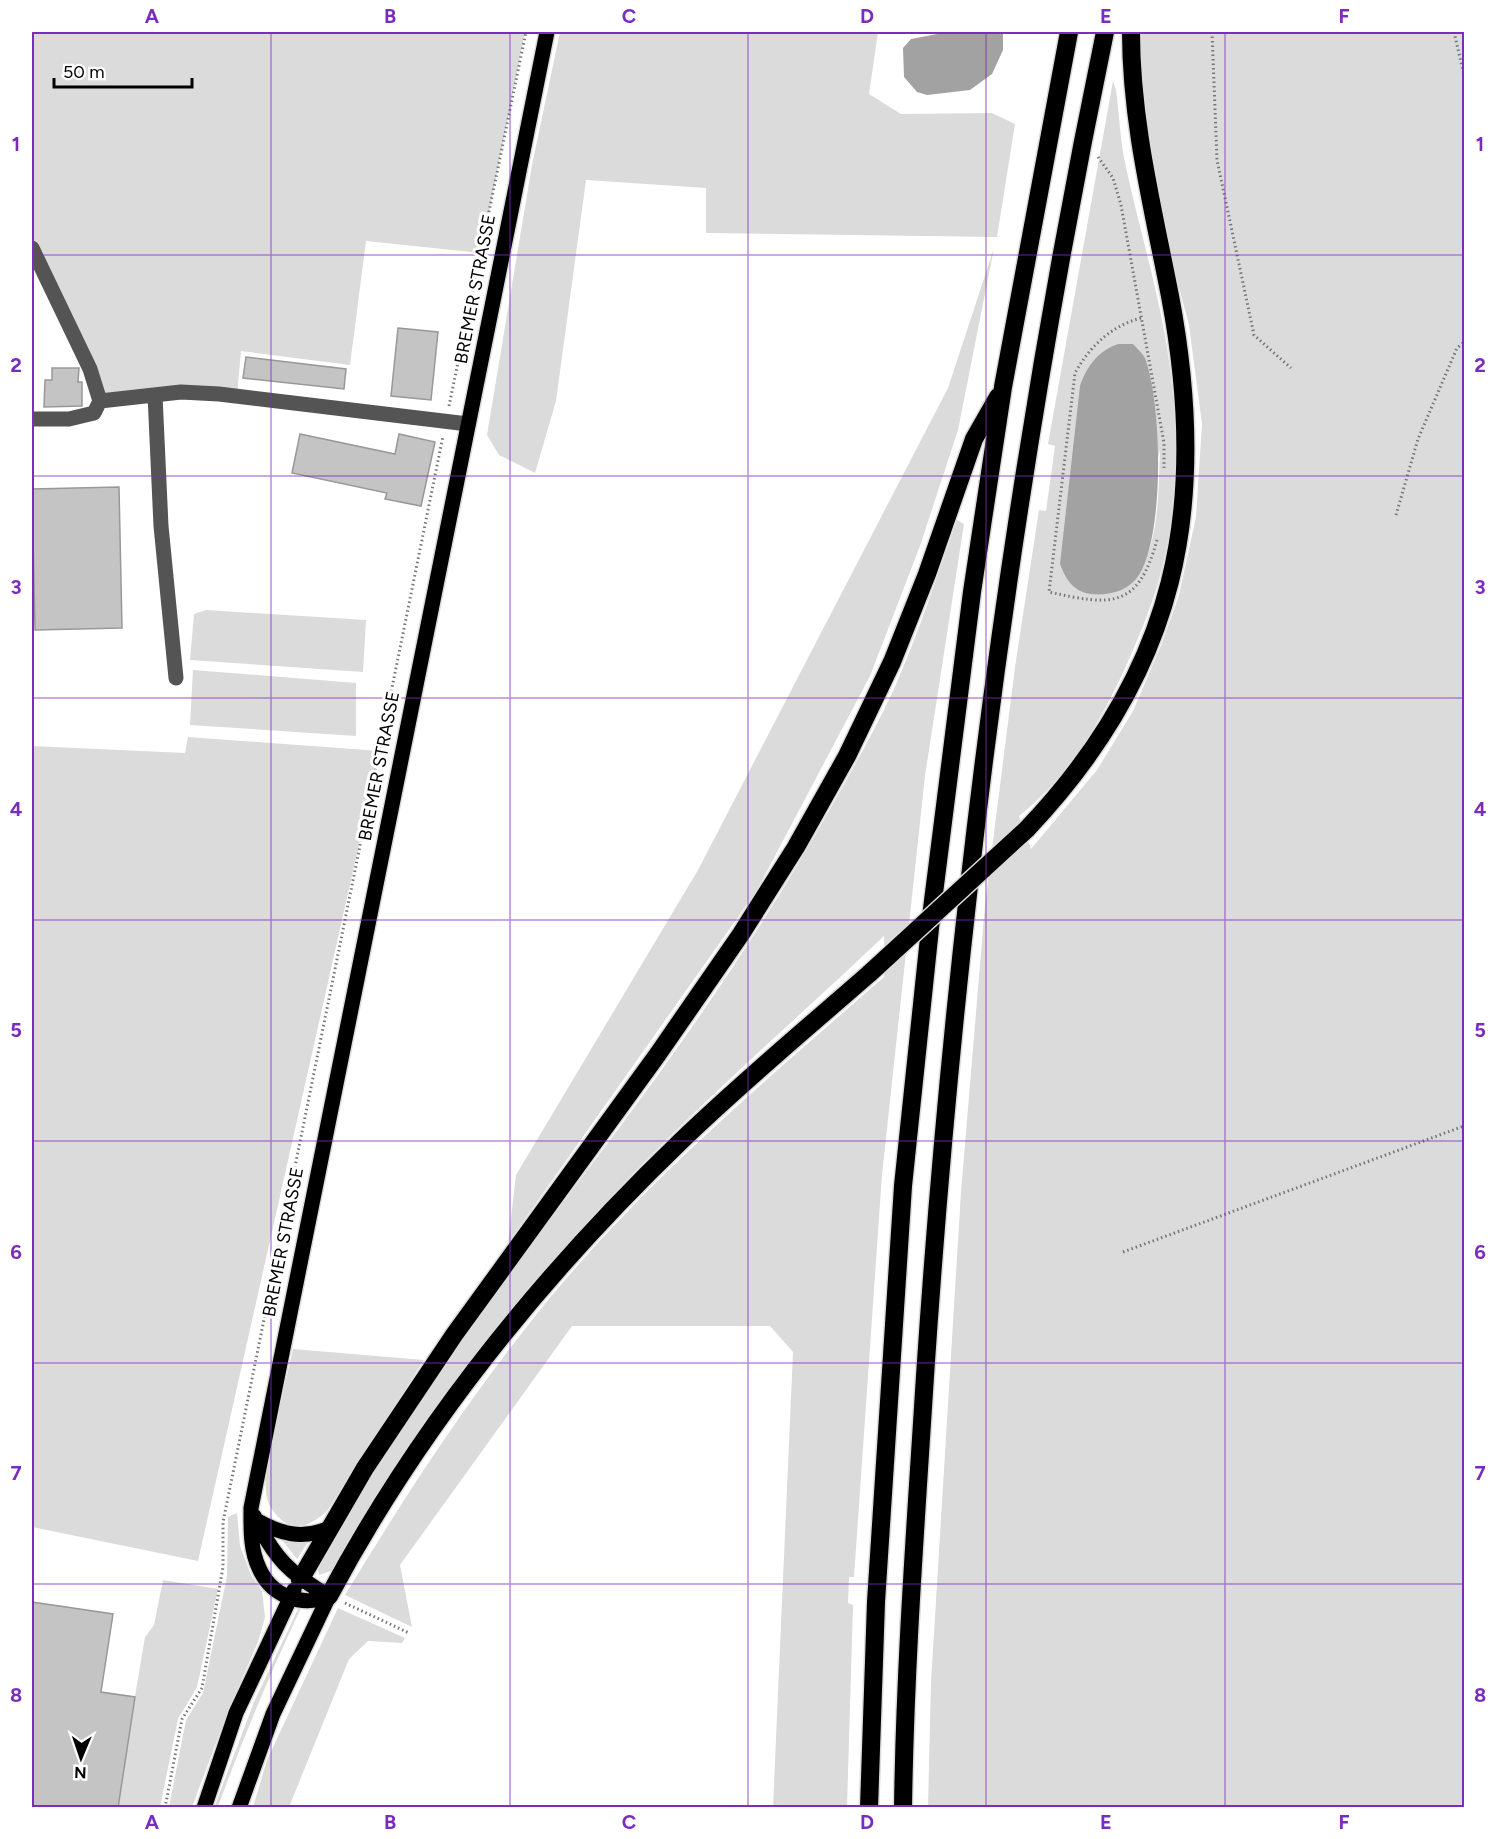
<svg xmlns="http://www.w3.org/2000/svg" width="1496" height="1839" font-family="Figtree,sans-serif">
	<rect width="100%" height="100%" fill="#fff"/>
	<path fill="#dbdbdb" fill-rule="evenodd" d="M32,32H525L481,253L366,241L350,365L241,351L237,396L100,401L32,244Z
		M560,32H878L869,94L901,114L992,113L1015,124L997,237L706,233V188L586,180L556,401L535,473L499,455L487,435L532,165Z
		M1139,32H1464V1807L928,1808L931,1682L961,1192L985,905L1015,667L1039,510L1046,511L1055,446L1048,444L1113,81L1116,90C1119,112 1120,136 1124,158C1136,215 1153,272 1164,330C1178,406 1181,489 1163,564C1155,599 1140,634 1126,666C1100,723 1068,777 1019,816L1031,849L1097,770L1133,711L1162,643L1179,595L1196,517L1202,424L1189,325L1160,216L1140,105ZM1160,450C1158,493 1161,556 1126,587Z
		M994,248L958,430L920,546L870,676L757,890L508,1243L516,1175L698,870L948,388Z
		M957,520L964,524L925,776L882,1175L854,1577H849L848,1603L853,1605L847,1807H773L793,1352L770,1326H572L400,1565L412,1627L345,1595C401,1503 458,1414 525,1329C628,1196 758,1087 884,977V936C821,996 755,1054 692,1115C617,1187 546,1265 481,1347C425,1416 379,1492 334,1570L319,1575L318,1570C407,1396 543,1233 658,1075C720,989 778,901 830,809C852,770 875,730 894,689C918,634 937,577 957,520Z
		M206,610L366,620L363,672L190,660L194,614Z
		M193,670L356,683V736L190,725Z
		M188,737L380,751L198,1561L32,1527V746L185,753Z
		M293,1349L424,1360L327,1511C316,1521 301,1531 286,1523C278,1518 269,1508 267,1498C260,1475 287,1379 293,1349Z
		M237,1513L240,1546L251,1575L262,1591L265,1617L258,1642L228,1711L192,1807H169L186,1720L203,1693L227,1576L228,1517Z
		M282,1540H285L308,1542L297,1559Z
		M163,1580L218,1589L197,1687L178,1719L160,1807L116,1808L145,1637L154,1625Z
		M299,1607L301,1608C270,1674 242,1740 218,1807L214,1808L254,1702Z
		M338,1608L405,1638L402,1643L368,1641L349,1659L289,1807H253L267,1760Z"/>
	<path fill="#a2a2a2" d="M948,32H1003V50L992,74L970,90L927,95L917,92L904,77L903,48L911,39Z
		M1118,344H1133C1137,348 1142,353 1145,358C1162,403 1165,533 1139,575C1129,591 1108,596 1091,594C1074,592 1066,580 1060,564L1080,386C1087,366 1098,351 1118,344Z"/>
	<path fill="#c4c4c4" stroke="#989898" stroke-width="1.5" d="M398,328L438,332L431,400L391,396Z
		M246,357L346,369L344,389L243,378Z
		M52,368H79L78,382H82V406L44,407L45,380H52Z
		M300,434L395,454L399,434L435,442L421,506L385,499L387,493L292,473Z
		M119,487L122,628L35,630L32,489Z
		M32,1602L113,1614L101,1692L135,1697L118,1808H32Z"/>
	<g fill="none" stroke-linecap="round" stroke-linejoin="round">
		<g stroke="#dbdbdb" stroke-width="18">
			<path id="major" d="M254,1516C273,1557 291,1575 329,1596
				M256,1520C281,1534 302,1540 330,1528
				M329,1596C302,1608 271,1596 259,1568C250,1549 251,1528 251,1508L547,32
				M204,1808L236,1713L294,1590
				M239,1808L273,1714L329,1596"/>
		</g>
		<g stroke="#dbdbdb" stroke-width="21">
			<path id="highway" d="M1027,829C1177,671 1210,507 1170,296C1153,208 1131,122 1131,32
				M300,1580L365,1468L454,1335L658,1054L741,934L796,847L847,756L892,662L927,574L974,439L998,397
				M329,1596C419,1427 543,1274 680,1142C741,1083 806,1029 870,973
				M869,1808L876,1602L903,1186L932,909L972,592L1003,387L1069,32
				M903,1808C905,1664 916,1520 925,1376C955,925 1013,475 1105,32"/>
		</g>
		<path stroke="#767676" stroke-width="3" stroke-dasharray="1.5 3" stroke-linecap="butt" d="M1212,32L1217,160L1254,335L1291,368
			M1454,32L1464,75
			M1098,157L1113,178L1121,205L1164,443V468
			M1141,318C1111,326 1090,346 1075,373L1049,592C1112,606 1138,609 1157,540
			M449,406L526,32
			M1396,515L1418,439L1457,348L1464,342
			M1123,1252L1464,1126
			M345,1603L409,1633
			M165,1808L182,1719L202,1688L223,1567V1522L443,436"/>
		<path stroke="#545454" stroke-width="15" d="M32,248L90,369L100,401L94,413L69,419H32
			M155,395L161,526L176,678
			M100,401L181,392L219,394L468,424"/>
		<use href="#major" stroke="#000" stroke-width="15"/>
		<use href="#highway" stroke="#000" stroke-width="18"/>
		<g stroke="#dbdbdb" stroke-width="21" stroke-linecap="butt">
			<path id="highway-bridge" d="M870,973L1027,829"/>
		</g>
		<use href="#highway-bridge" stroke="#000" stroke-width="18"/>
	</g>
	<path fill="none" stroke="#7b2cbf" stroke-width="1.5" stroke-opacity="0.55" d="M271,32V1808M510,32V1808M748,32V1808M986,32V1808M1225,32V1808M32,255H1464M32,476H1464M32,698H1464M32,920H1464M32,1141H1464M32,1363H1464M32,1584H1464"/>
	<g text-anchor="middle" stroke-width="6" stroke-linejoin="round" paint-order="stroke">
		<g font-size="18" fill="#000" stroke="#fff">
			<text transform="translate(475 289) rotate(-79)" y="6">BREMER STRASSE</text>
			<text transform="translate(379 766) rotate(-79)" y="6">BREMER STRASSE</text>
			<text transform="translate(283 1242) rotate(-79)" y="6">BREMER STRASSE</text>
		</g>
	</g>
	<rect width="1496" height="1839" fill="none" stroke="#ffffff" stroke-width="66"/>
	<g transform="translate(81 1758) rotate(182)" stroke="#ffffff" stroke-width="4.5" paint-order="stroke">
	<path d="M0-4.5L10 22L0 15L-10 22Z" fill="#000000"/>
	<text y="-9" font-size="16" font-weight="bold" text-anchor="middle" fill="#000000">N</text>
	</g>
	<path d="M54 78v9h138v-9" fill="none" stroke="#000000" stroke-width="3"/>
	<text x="63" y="78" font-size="18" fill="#000000" stroke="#ffffff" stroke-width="4.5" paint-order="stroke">50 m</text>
	<rect x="33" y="33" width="1430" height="1773" fill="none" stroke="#7b2cbf" stroke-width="2"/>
	<g font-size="20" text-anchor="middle" font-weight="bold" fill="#7b2cbf">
		<text x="152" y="23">A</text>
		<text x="390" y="23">B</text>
		<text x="629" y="23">C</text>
		<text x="867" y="23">D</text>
		<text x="1106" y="23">E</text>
		<text x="1344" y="23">F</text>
		<text x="16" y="151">1</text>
		<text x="1480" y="151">1</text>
		<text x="16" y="372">2</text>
		<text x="1480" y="372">2</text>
		<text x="16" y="594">3</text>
		<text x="1480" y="594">3</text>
		<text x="16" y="816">4</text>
		<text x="1480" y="816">4</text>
		<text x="16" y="1037">5</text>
		<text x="1480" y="1037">5</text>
		<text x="16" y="1259">6</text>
		<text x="1480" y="1259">6</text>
		<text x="16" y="1480">7</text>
		<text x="1480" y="1480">7</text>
		<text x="16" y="1702">8</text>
		<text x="1480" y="1702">8</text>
		<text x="152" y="1829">A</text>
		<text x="390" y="1829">B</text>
		<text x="629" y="1829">C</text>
		<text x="867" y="1829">D</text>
		<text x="1106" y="1829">E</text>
		<text x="1344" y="1829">F</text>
	</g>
</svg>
